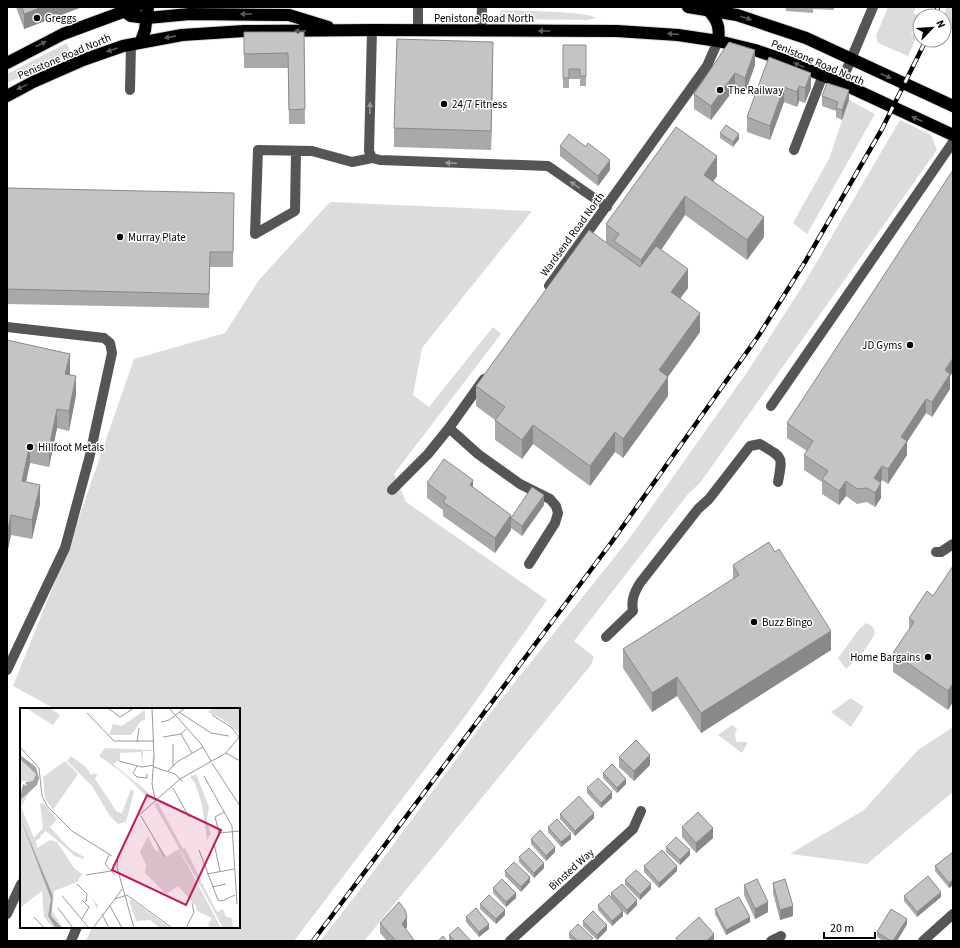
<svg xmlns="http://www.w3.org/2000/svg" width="960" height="948" font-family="'Source Sans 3',sans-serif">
	<rect width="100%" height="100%" fill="#fff"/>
	<path fill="#dcdcdc" d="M888,7H916L913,13L919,16L911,33L917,36L908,56L878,43L876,36Z
		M947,7H953V26L945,41L942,40H944L943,16Z
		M502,10C518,11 587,11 596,18L587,20L505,19L504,21L501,20L499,15Z
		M67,43L70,53L7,83V74Z
		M849,100L875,114L807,234L793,223L829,159Z
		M900,120L931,135L937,150L700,483L688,494L574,641L594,657L591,665L364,941H320L356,895L491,712L629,539L750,368L805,282Z
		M330,202L532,211L422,348L413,395L429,407L493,327L501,334L394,474L406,502L547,600L466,715L294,941H86L92,927H239V709H55L13,686L68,549L134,359L225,333L259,280Z
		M866,623L873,627L875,634L862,654L846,669L838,658L860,628Z
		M851,698L864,707L851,727L831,712Z
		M732,725L737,729L735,734L736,742H748L742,753L718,735Z
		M953,727V792L867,864L790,854L864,810L918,750Z"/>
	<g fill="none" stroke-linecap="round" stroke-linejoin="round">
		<g stroke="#dbdbdb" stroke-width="14">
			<path id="highway" d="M688,7L737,15L806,38L953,106
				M708,10C718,21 720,27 718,41
				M124,11L131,16L147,18L190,14L289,15L328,27
				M141,41L145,30L148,7
				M7,63L63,34L136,7
				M7,96L33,82L83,60L123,46L182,35L244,31L372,30L617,31L678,35L718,41L755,50L790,62L841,83L953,135"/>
		</g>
		<path stroke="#555" stroke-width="10" d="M372,30L369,151L372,158L380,160L548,166L607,207
			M418,30V7
			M481,31L482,7
			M841,83L873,7
			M130,90L131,44
			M794,150L823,75
			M296,151L295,211L255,234L258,150L312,151L352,162L372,158
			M549,286L707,66L718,41
			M7,327L104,338L110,343L112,353L89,459L65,548L7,670
			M771,406L953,142
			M449,428L478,454L520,484L550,499L556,506L558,513L555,523L529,564
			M392,490L428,454L449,428L484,379
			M936,552H941L953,544
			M606,637L633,611C631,600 634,593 640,583L698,509L709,499L750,446L760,444C783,458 783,455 778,482
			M7,914L21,884
			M71,941L77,927
			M510,941L633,829L641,811
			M771,941L781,936
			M923,941L953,914"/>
		<use href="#highway" stroke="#000" stroke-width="12"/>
		<g stroke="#000" stroke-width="4.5">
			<path id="rail" d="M935,16L938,7
				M313,941L611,543L759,335L805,262L882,129L926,40"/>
		</g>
		<use href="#rail" stroke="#fff" stroke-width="3" stroke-dasharray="9" stroke-linecap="butt"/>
	</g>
	<path fill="#a9a9a9" d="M16,7H82L24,29Z
		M786,7H834V10L813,9V13L786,11Z
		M244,32H304L305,124H289L288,68H244Z
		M729,42L755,65L745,93L735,88L711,120L694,109V94Z
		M563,45H586V86H580V79H569V88H563Z
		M769,57L811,88L805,103L799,101L797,107L784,102L770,140L747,132V117Z
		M493,61L491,150L394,147V128Z
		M822,96L849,100L842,120L836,117V111L822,106Z
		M720,133L739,139L733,147L720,138Z
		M560,146L610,170L598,186L560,156Z
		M717,176L713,181L764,237L747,260L685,215L661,250L688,288L680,298L700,332L668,377V396L623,458L615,452L590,486L533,444L522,459L495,440V420L476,406V386L606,243V224Z
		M7,188L234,207L233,267H210L209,308L7,304Z
		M7,340L70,373L69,375L76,395L69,431L57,428L49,467L30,463L26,482L40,504L32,539L11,535L7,554Z
		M950,376V389L932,417L926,413L907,442V455L888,484L882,480L881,482V498L875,507L867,502L857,504L846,496L839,505L822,494V482L804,470V455L807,451L787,438V423Z
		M427,483L473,488L511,517L544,505L522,536L511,528V530L495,553L443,516V510L427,498Z
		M733,565L831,650L701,733L677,696L652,712L623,668V649L733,579Z
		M953,566L948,710L893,672V653L909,630V618L933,596Z
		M619,757L650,765L634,781L619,767Z
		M603,773L626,784L617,793L603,778Z
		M587,788L612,798L601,808L587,793Z
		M560,814L594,818L575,836L560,819Z
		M548,827L571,839L561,847L548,832Z
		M682,827L713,838L696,853L682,837Z
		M531,839L555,852L546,861L531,844Z
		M666,847L690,855L680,865L666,852Z
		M953,852V885L949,888L935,871V866Z
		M519,857L544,868L534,878L519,862Z
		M644,866L677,871L659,888L644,872Z
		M505,871L530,882L521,892L505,876Z
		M625,880L651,889L640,900L625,885Z
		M773,883L793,916L780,920L773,893Z
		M744,885L768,912L755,919L744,895Z
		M493,888L516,898L506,907L493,893Z
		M611,893L637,905L627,915L623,911V916L612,926L598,910V905L611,897Z
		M904,896L941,897L917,917L904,901Z
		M480,904L505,915L496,924L480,909Z
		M715,909L750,922L726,935L715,914Z
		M466,917L489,929L479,937L466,922Z
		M583,921L607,930L597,940L583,926Z
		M380,923L407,927L405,929L414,941H387L380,933Z
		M907,924L897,941H883L877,937V932Z
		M569,933L593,941H573L569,938Z
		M449,935L471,941H449Z"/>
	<path fill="#898989" d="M42,7H82L24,29V14Z
		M493,42V61L491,150V131Z
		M755,50V65L745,93V78Z
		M735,73V88L711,120V106Z
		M811,73V88L805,103V88Z
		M799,86V101L797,107V92Z
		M784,87V102L770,140V126Z
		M849,90V100L842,120V110Z
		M739,134V139L733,147V142Z
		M717,156V176L704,194V175Z
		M610,160V170L598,186V176Z
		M685,196V215L641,279V260Z
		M764,217V237L747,260V240Z
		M688,269V288L671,311V292Z
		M700,313V332L659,389V370Z
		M70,354V373L65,393V374Z
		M953,358V372L950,376V389L932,417V402L945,370Z
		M76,376V395L69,431V411Z
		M668,377V396L623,458V439Z
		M926,399V413L907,442V455L888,484V469L901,437Z
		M57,409V428L49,467V448Z
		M533,425V444L522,459V440Z
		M615,432V452L590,486V466Z
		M30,444V463L22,500V481Z
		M882,466V480L874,493V478Z
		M473,480V495L470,485Z
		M846,481V496L839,505V491Z
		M881,483V498L875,507V493Z
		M40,485V504L32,539V520Z
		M544,495V505L522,536V526Z
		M11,515V535L7,554V535Z
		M511,515V530L495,553V538Z
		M831,631V650L701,733V713Z
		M677,677V696L652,712V693Z
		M953,683V702L948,710V691Z
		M650,755V765L634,781V771Z
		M626,779V784L617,793V788Z
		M612,792V798L601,808V803Z
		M594,813V818L575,836V831Z
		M713,828V838L696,853V843Z
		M571,834V839L561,847V842Z
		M555,847V852L546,861V856Z
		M690,850V855L680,865V860Z
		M544,863V868L534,878V873Z
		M677,866V871L659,888V883Z
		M530,877V882L521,892V887Z
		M953,880V885L949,888V883Z
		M651,884V889L640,900V895Z
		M941,892V897L917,917V912Z
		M516,893V898L506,907V902Z
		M637,900V905L627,915V910Z
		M768,902V912L755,919V909Z
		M793,906V916L780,920V910Z
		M505,910V915L496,924V919Z
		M623,911V916L612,926V921Z
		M407,917V927L402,934V924Z
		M750,917V922L726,935V930Z
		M907,919V924L897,941H893Z
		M489,924V929L479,937V932Z
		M607,925V930L597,940V935Z
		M714,934V941H706Z"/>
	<path fill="#c4c4c4" stroke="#898989" d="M22,7H42L24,14Z
		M244,32H304L305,109L289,110L288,53L244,54Z
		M397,39L493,42L491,131L394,128Z
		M729,42L755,50L745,78L735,73L711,106L694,94Z
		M563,45H586V76H580V69H569V78H563Z
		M769,57L811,73L805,88L799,86L797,92L784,87L770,126L747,117Z
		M827,83L849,90L842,110L836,108L838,102L822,96Z
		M726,125L739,134L733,142L720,133Z
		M676,127L717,156L704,175L764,217L747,240L685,196L641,260L614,241L619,234L606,224Z
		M569,134L586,147L588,143L610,160L598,176L560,146Z
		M953,170V358L945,370L950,374L932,402L926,399L901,437L907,441L888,469L882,466L874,478L881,483L875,493L867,488L857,489L846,481L839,491L822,479L828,471L804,455L813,441L787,423Z
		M7,188L234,193L233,252H210L209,294L7,289Z
		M589,230L640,267L656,246L688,269L671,292L700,313L659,370L668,377L623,439L615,432L590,466L533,425L522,440L495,420L505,407L476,386Z
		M7,340L70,354L65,374L76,376L69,411L57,409L49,448L30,444L22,481L40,485L32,520L11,515L7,535Z
		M444,459L473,480L470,485L511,515L495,538L443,502L446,497L427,483Z
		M532,487L544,495L522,526L511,518Z
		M769,542L775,552L779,549L831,631L701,713L677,677L652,693L623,649L739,575L733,565Z
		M953,566V683L948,691L893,653L914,622L909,618L927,591L933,596Z
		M636,740L650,755L634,771L619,757Z
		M612,764L626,779L617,788L603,773Z
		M598,778L612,792L601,803L587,788Z
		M579,796L594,813L575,831L560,814Z
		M698,812L713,828L696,843L682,827Z
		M557,819L571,834L561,842L548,827Z
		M540,830L555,847L546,856L531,839Z
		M676,837L690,850L680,860L666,847Z
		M529,848L544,863L534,873L519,857Z
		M662,850L677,866L659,883L644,866Z
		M953,852V880L949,883L935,866Z
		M514,862L530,877L521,887L505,871Z
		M636,870L651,884L640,895L625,880Z
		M928,876L941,892L917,912L904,896Z
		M502,879L516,893L506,902L493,888Z
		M757,879L768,902L755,909L744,885Z
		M785,879L793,906L780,910L773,883Z
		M622,884L637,900L627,910L611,893Z
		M489,895L505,910L496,919L480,904Z
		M609,895L623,911L612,921L598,905Z
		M739,897L750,917L726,930L715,909Z
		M399,902L405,910L407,917L402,924L414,940L412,941H396L380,923Z
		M476,908L489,924L479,932L466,917Z
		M891,909L907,919L893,941H891L877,932Z
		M593,911L607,925L597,935L583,921Z
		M699,917L714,934L706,941H678L676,938Z
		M578,924L593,938L590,941H578L569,933Z
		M458,927L471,941H454L449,935Z
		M443,936L447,941H438Z"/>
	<defs><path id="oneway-solid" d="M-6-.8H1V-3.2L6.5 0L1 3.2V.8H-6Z"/></defs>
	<g fill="#595959">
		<use href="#oneway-solid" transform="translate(246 14) rotate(-180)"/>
		<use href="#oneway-solid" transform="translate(746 18) rotate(17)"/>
		<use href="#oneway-solid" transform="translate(300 31) rotate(179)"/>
		<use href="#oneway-solid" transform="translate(544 31) rotate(-180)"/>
		<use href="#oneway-solid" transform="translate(673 34) rotate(-176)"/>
		<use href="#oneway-solid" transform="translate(170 37) rotate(172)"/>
		<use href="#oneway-solid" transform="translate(41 44) rotate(-27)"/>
		<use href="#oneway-solid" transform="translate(112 50) rotate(161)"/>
		<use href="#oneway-solid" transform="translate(799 65) rotate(-158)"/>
		<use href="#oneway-solid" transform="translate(886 76) rotate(25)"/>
		<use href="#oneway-solid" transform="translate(22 87) rotate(154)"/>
		<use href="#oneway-solid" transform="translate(917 119) rotate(-156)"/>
	</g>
	<g fill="#999">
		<use href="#oneway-solid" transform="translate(370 108) rotate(-89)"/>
		<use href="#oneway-solid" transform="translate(451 163) rotate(-178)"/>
		<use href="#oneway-solid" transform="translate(575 185) rotate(-146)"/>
	</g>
	<g fill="#000" stroke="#fff" stroke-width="1.5">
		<circle cx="37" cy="18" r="4"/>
		<circle cx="720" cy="90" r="4"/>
		<circle cx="444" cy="104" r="4"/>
		<circle cx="120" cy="237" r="4"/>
		<circle cx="910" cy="345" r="4"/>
		<circle cx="30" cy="447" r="4"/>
		<circle cx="754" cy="622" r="4"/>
		<circle cx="928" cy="657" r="4"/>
	</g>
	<g text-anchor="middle" stroke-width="3" stroke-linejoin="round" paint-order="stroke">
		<g font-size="11" fill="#000" stroke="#fff" text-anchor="start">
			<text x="45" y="22">Greggs</text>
			<text x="728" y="94">The Railway</text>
			<text x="452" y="108">24/7 Fitness</text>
			<text x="128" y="241">Murray Plate</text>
			<text x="902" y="349" text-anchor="end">JD Gyms</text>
			<text x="38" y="451">Hillfoot Metals</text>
			<text x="762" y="626">Buzz Bingo</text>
			<text x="920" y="661" text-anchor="end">Home Bargains</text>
		</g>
		<g font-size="11" fill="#000" stroke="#fff">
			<text x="484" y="22">Penistone Road North</text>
			<text transform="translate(64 56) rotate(-23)" y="4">Penistone Road North</text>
			<text transform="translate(818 62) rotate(23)" y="4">Penistone Road North</text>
			<text transform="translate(572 234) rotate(-54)" y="4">Wardsend Road North</text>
			<text transform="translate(571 869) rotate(-42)" y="4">Binsted Way</text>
		</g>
	</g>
	<g transform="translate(20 708)">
		<rect width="220" height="220" fill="#fff"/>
		<path d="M6,0H30L40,7L33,17ZM193,0H220V26L204,12L188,4ZM125,2V12L121,13L111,27H89L93,16L102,18ZM131,39L133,55L124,58L132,55V43H123L122,57H119L122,56L121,44L100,45V52L93,56L128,84L129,91L104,66L79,48L85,40L131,42ZM51,48L66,59L71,67L74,65L77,67L75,71L97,104L102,105L111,81L114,84L106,114L98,116L90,108L72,78L47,53ZM0,51L16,66L13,73H2L1,80L10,83L1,99L14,130L23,120L20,96L23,95L37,111L30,119L50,141L64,149L63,151L55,148L26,123L20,128L21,130L16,132L17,140L30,132L37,134L54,160L62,166L57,174L78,197L77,201L73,192L57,174L34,183L32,203L43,220H33L24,209L22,183L0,200ZM45,53L58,66L33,102L25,90L23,69ZM176,66L189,99L187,112L191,126L187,132L182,97L175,75L170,69ZM138,95L163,141L165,140L182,174L179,175L134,96ZM128,128L135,142L139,144L136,135L146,149L159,141L201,220H190L188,216L192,210L177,203L176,198L158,178L146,186L125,165L126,157L120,144ZM179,175H182L197,204L203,201L206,209L212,210L213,220H220H203ZM111,191L150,220H140L130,212L116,213L109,193Z" fill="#dcdcdc"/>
		<path d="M0,47L16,59L19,70L17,77L0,92L3,76L7,78L5,74L13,73L16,66L0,51ZM0,109L33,188L31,208L42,220L35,219L28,208L31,191Z" fill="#a3a3a3"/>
		<path fill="none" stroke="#999" stroke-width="1" d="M88,0L100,9L114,0M132,0L134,49L132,76L135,91M149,0L181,36L191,53M159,4L191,25L209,28M67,5L94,33H134M192,7L211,19L219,29M141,14L149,12L165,0M161,26L172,45M143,29L161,26L166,21M117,34L119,20M0,39L19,60L22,88L27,98L52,123L92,148M206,45L220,53M99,53L122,59L134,57M192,55L220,98M117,58L113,65L117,69L127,70V66M153,58V36M134,59L155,66L162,73M148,63L157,54L183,39M184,68L212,118L217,196M153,80L169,109M204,104L195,109L199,125L220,123M121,108L145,149M194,135L200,163M179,142L198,192L202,193L215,187M89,147L85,156L95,167M187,166L214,161M66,167L91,163M57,176L67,186L66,194M192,179L206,176M42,188L69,220M95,191L102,181M90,198L102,220M38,200L53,220M82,206L89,220M14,209L24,220M62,211L69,199L62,192M73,220L95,191L107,187L152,220M114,220L97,159L98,148L117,109L160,71L206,45L220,28M166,220L174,204L172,195"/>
		<path fill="#c2185b" fill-opacity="0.15" stroke="#c2185b" stroke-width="2" d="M127,87L201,122L166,197L92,162Z"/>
		<rect width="220" height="220" fill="none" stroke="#000" stroke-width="2"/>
	</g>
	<rect width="960" height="948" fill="none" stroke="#000000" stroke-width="16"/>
	<g transform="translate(932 28) rotate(65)"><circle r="19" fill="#ffffff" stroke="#999999"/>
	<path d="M0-3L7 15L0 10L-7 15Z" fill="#000000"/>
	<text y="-6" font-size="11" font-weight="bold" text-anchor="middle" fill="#000000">N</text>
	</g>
	<path d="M824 932v6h51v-6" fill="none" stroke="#000000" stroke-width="2"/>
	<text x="830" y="932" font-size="12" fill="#000000" stroke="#ffffff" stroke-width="3" paint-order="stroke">20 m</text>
</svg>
